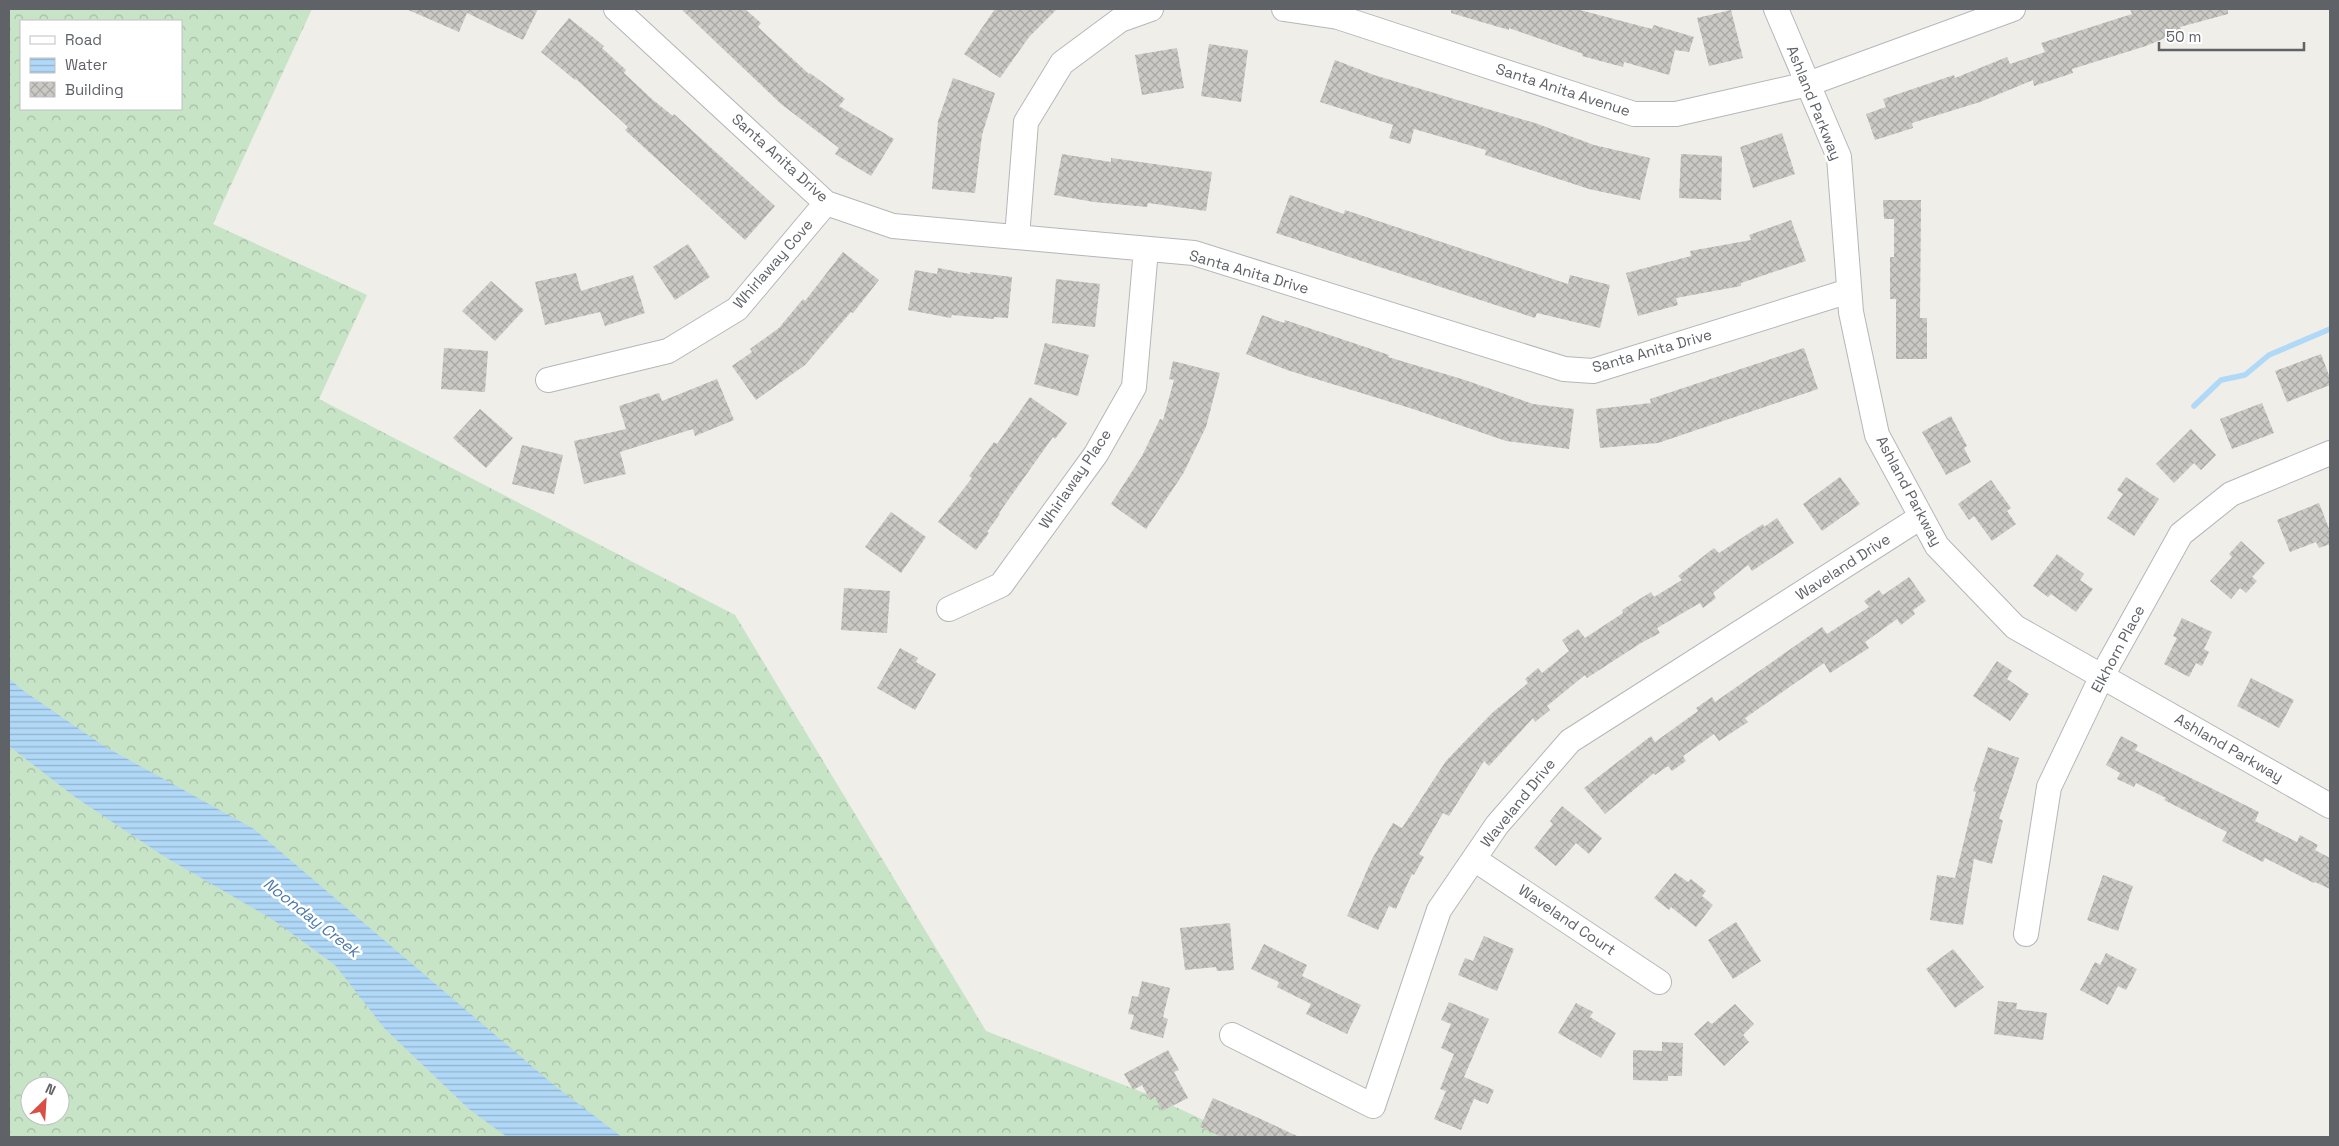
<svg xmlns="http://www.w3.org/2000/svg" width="2339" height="1146" font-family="'Space Grotesk',sans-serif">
	<defs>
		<pattern id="forest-crowns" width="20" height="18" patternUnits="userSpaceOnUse" patternTransform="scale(1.25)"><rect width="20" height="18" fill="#c7e4c7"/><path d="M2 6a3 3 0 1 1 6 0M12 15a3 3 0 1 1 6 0" fill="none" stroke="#a5bca5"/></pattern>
		<pattern id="water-rules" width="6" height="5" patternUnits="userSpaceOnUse" patternTransform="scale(1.25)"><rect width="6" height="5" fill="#b0d8f7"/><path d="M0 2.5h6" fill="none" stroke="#92b3cc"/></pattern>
		<pattern id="building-cross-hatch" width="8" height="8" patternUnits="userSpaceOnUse" patternTransform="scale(1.25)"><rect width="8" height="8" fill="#cbc9c4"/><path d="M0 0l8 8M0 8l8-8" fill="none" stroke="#a8a7a3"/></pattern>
	</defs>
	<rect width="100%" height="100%" fill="#efeee8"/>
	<path fill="url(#forest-crowns)" fill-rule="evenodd" d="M9,9H312L213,224L367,295L319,399L735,615L986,1031L1152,1096L1240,1137H9ZM21,21H181V109H21ZM30,1086H60V1116H30Z"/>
	<path fill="url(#water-rules)" d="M9,678L21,689L104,746L254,829L555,1086L622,1137H507L469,1109L385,1029L335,965L272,919L165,857L75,797L9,746Z"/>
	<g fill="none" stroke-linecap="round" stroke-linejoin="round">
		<path stroke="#b0d8f7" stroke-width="5.5" d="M2194,406L2221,380L2245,375L2269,355L2330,329"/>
	</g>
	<path fill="url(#building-cross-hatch)" d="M406,9H538L523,40L467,13L459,32Z
		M681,9H745L761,23L758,27L809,74L810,73L845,99L839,106L894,139L871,176L835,154L839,148L781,104Z
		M995,9H1057L1029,37L1000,78L964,54Z
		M1451,9H1576L1652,29L1654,25L1694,37L1689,52L1675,50L1669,75L1624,62L1623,67L1582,56L1583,54L1509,28V30L1451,13Z
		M2130,9H2228V14L2180,27L2182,31L2146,46L2072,69L2073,73L2034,86L2033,80L1980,102L1912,123L1913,128L1875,140L1866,114L1886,107L1883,99L1954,75L1955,78L2007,57L2010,64L2045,52L2041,43L2132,14Z
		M1731,10L1743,58L1709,66L1697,18Z
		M569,18L604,46L602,48L626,70L624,73L653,100L673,116L674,114L775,206L745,240L625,130L628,127L576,79L575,80L541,52Z
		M1209,44L1248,50L1241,102L1201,96Z
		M1177,48L1184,88L1142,95L1135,55Z
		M1335,60L1374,75L1538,124L1594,145L1650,158L1640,200L1589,189L1485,155L1486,150L1414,129L1410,144L1389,138L1393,125L1320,102Z
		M953,78L995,93L982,135L975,193L932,189L938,121Z
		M1782,133L1795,174L1753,188L1740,147Z
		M1062,154L1111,162V158L1212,172L1206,211L1148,203L1147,207L1094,202L1054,195Z
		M1681,154L1722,156L1721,200L1679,198Z
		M1290,195L1344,214L1345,210L1568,284L1570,275L1610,285L1600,328L1537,313L1535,318L1276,233Z
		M1883,200H1921L1920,318H1927V359H1896V299H1890V257H1894V219H1884Z
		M1791,220L1806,261L1741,283V286L1676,298L1678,305L1638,316L1626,273L1691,256L1690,251L1751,240L1749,235Z
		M688,244L710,277L675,300L653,267Z
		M843,252L879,280L853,313L851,312L805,365L756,400L732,366L752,352L750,349L779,328L803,299L805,301Z
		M938,268L970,274V272L1012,277L1008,318L994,317V319L952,315L951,318L908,310L915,270L937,274Z
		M576,273L581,291L633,275L645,313L605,326L600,312L545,325L535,282Z
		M1056,279L1100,284L1095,327L1052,323Z
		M491,281L524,310L495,341L462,311Z
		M1262,315L1284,323L1285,320L1389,355L1388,357L1465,380L1533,404L1574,409L1569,449L1506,441L1413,409L1287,370L1246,354Z
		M1045,343L1089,355L1078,396L1034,384Z
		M444,348L488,351L485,392L441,389Z
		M1804,348L1818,389L1658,443L1600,448L1596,409L1651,403L1650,399Z
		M2321,354L2330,378V385L2287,402L2275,371Z
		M1173,361L1220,373L1206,427L1183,474L1146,529L1111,504L1142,456L1160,419L1163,420L1174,380L1169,379Z
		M717,379L734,420L695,436L693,429L620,452L626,474L584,484L574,441L626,429L619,406L659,393L662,401Z
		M1030,397L1067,423L1055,439L1053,437L999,513L1000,514L987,532L989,533L976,550L938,522L972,478L969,476L994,442L997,444Z
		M2262,403L2274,433L2232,449L2220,419Z
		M480,409L513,438L486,468L453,438Z
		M1951,416L1967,446L1964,448L1971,462L1946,475L1922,432Z
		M2191,429L2216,455L2201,470L2194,463L2174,483L2156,464Z
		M522,445L563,455L554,494L512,484Z
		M1840,477L1860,504L1822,531L1803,504Z
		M2126,477L2159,499L2134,536L2107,518L2123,494L2117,490Z
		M1991,480L2011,508L2007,511L2016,524L1992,541L1974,516L1969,520L1958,504Z
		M2319,503L2330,531V544L2319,548L2316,542L2290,552L2277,520Z
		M891,512L926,537L901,573L865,547Z
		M1777,518L1794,543L1752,571L1748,565L1713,593L1716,598L1703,608L1700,603L1657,628L1660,633L1641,643L1587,678L1585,675L1547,706L1550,710L1535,722L1533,718L1489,766L1484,761L1449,816L1443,813L1419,854L1424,857L1414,875L1412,874L1396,909L1389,906L1378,930L1347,916L1372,859L1393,823L1402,828L1446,761L1492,713L1528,683L1525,679L1538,668L1542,673L1569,651L1562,640L1578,629L1585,638L1623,613L1622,610L1651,592L1654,597L1682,580L1678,576L1714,548L1719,553L1763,524L1764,527Z
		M2241,541L2265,563L2252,577L2257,581L2246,593L2240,588L2231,599L2210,581L2232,557L2229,554Z
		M2057,554L2084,574L2080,580L2093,589L2076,612L2051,594L2048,597L2033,586Z
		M1909,577L1926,601L1913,610L1915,614L1901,625L1897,619L1865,642L1869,648L1830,673L1824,663L1745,718L1748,722L1719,741L1714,734L1683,756L1686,761L1672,771L1668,766L1655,775L1654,773L1605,814L1584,788L1651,736L1655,742L1698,711L1696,708L1712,697L1715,702L1822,627L1827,634L1869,607L1864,601L1879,590L1883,595Z
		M844,588L890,591L887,633L841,630Z
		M2182,618L2212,632L2204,649L2209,652L2202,666L2196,663L2189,677L2164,664L2177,638L2173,636Z
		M900,648L918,658L916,662L936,674L915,710L877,688Z
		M1997,661L2012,671L2007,679L2029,694L2010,721L1973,696Z
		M2251,678L2294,700L2279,728L2237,706Z
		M2121,736L2138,745L2135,750L2259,812L2255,821L2297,842L2300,835L2318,845L2315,850L2330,858V889L2315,882L2314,883L2265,858L2263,862L2222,841L2227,832L2164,800L2166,798L2136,783L2134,787L2117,779L2120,773L2106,765Z
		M1988,747L2019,758L1999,819L2003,820L1992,864L1974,859L1963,925L1930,920L1937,875L1955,878L1976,792L1973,791Z
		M1562,806L1602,838L1589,854L1576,843L1556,866L1534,848L1553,824L1550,821Z
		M1675,873L1688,882L1691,879L1706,891L1702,896L1713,905L1696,927L1671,907L1669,910L1654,898Z
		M2103,875L2133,886L2118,931L2087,920Z
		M1736,922L1761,961L1733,979L1708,940Z
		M1230,923L1234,970L1217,971L1216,967L1185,970L1180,928Z
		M1484,936L1514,949L1497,991L1458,975L1465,958L1473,961Z
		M1264,944L1307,965L1302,976L1361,1005L1347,1034L1306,1014L1311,1004L1277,987L1279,982L1251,969Z
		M1953,949L1984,987L1955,1008L1926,969Z
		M2106,953L2137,969L2126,990L2118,986L2108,1005L2080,990L2095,962L2100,965Z
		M1142,981L1170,988L1163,1017L1168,1019L1163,1038L1130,1029L1134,1015L1128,1014L1132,996L1138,997Z
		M1998,1001L2017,1003L2016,1009L2047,1013L2043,1040L1994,1034Z
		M1449,1002L1489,1019L1464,1077L1494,1090L1488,1104L1474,1099L1461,1130L1434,1119L1446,1091L1440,1089L1454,1054L1441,1048L1451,1024L1441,1020Z
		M1576,1003L1593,1012L1590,1017L1616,1033L1601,1058L1558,1033Z
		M1735,1004L1754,1024L1743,1035L1749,1042L1724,1066L1694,1034L1708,1021L1712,1024Z
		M1662,1042L1683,1043L1682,1076H1668V1081L1633,1080V1050L1662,1051Z
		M1168,1050L1179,1070L1174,1072L1188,1098L1162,1111L1155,1097L1150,1100L1142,1085L1133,1090L1124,1074Z
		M1213,1098L1263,1120L1299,1137H1222L1200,1127Z"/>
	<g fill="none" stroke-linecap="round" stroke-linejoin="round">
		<g stroke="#b4b7ba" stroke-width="26">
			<path id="minor" d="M616,9L826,203L893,226L1194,253L1564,369L1593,371L1849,291
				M1284,9L1338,17L1634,114H1676L1808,84L2013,9
				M1776,9L1839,157L1851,312L1877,435L1937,546L2015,627L2330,806
				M1017,237L1026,122L1062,63L1120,20L1151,9
				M548,380L668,351L737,309L826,203
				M949,609L1001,585L1096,454L1134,387L1146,249
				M1474,859L1659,982
				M2026,934L2049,787L2102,676L2181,534L2231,494L2330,453
				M1232,1035L1373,1106L1439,910L1497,825L1570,741L1921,517"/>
		</g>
		<use href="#minor" stroke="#fff" stroke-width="24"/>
	</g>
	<g text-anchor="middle" stroke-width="5" stroke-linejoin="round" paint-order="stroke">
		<g font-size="15" fill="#5f6266" stroke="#fff">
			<text transform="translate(1563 90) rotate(18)" y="5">Santa Anita Avenue</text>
			<text transform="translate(1814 103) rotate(68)" y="5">Ashland Parkway</text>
			<text transform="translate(780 158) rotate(42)" y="5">Santa Anita Drive</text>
			<text transform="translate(773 264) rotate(-49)" y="5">Whirlaway Cove</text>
			<text transform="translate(1249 272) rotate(16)" y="5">Santa Anita Drive</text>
			<text transform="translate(1652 351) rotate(-16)" y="5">Santa Anita Drive</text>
			<text transform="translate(1075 479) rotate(-56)" y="5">Whirlaway Place</text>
			<text transform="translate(1909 491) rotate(62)" y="5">Ashland Parkway</text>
			<text transform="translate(1843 567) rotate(-33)" y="5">Waveland Drive</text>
			<text transform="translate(2118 649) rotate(-62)" y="5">Elkhorn Place</text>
			<text transform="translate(2229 748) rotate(30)" y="5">Ashland Parkway</text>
			<text transform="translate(1518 803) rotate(-51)" y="5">Waveland Drive</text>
			<text transform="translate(1567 920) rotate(34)" y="5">Waveland Court</text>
		</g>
		<g font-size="16" font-style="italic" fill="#4d7aa8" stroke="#fff">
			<text transform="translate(312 917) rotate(38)" y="6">Noonday Creek</text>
		</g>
	</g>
	<rect width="2339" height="1146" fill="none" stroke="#5f6266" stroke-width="20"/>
	<rect x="20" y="20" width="162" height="90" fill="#ffffff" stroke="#bfc0c2"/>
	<rect x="30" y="36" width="25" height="8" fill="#ffffff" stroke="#bfc0c2"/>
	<text x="65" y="45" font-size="15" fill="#5f6266">Road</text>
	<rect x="30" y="58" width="25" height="15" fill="url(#water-rules)" stroke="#bfc0c2"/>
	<text x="65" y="70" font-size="15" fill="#5f6266">Water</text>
	<rect x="30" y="82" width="25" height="15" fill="url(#building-cross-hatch)" stroke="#bfc0c2"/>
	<text x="65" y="95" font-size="15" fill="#5f6266">Building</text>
	<g transform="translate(45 1101) rotate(25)"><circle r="24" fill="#ffffff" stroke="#bfc0c2"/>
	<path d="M0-4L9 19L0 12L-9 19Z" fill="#d84f45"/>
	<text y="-8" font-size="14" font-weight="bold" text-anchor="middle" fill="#5f6266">N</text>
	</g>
	<path d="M2159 42v8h145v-8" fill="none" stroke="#5f6266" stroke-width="2.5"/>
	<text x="2166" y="42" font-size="15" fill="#5f6266" stroke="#ffffff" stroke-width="4" paint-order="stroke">50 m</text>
</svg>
